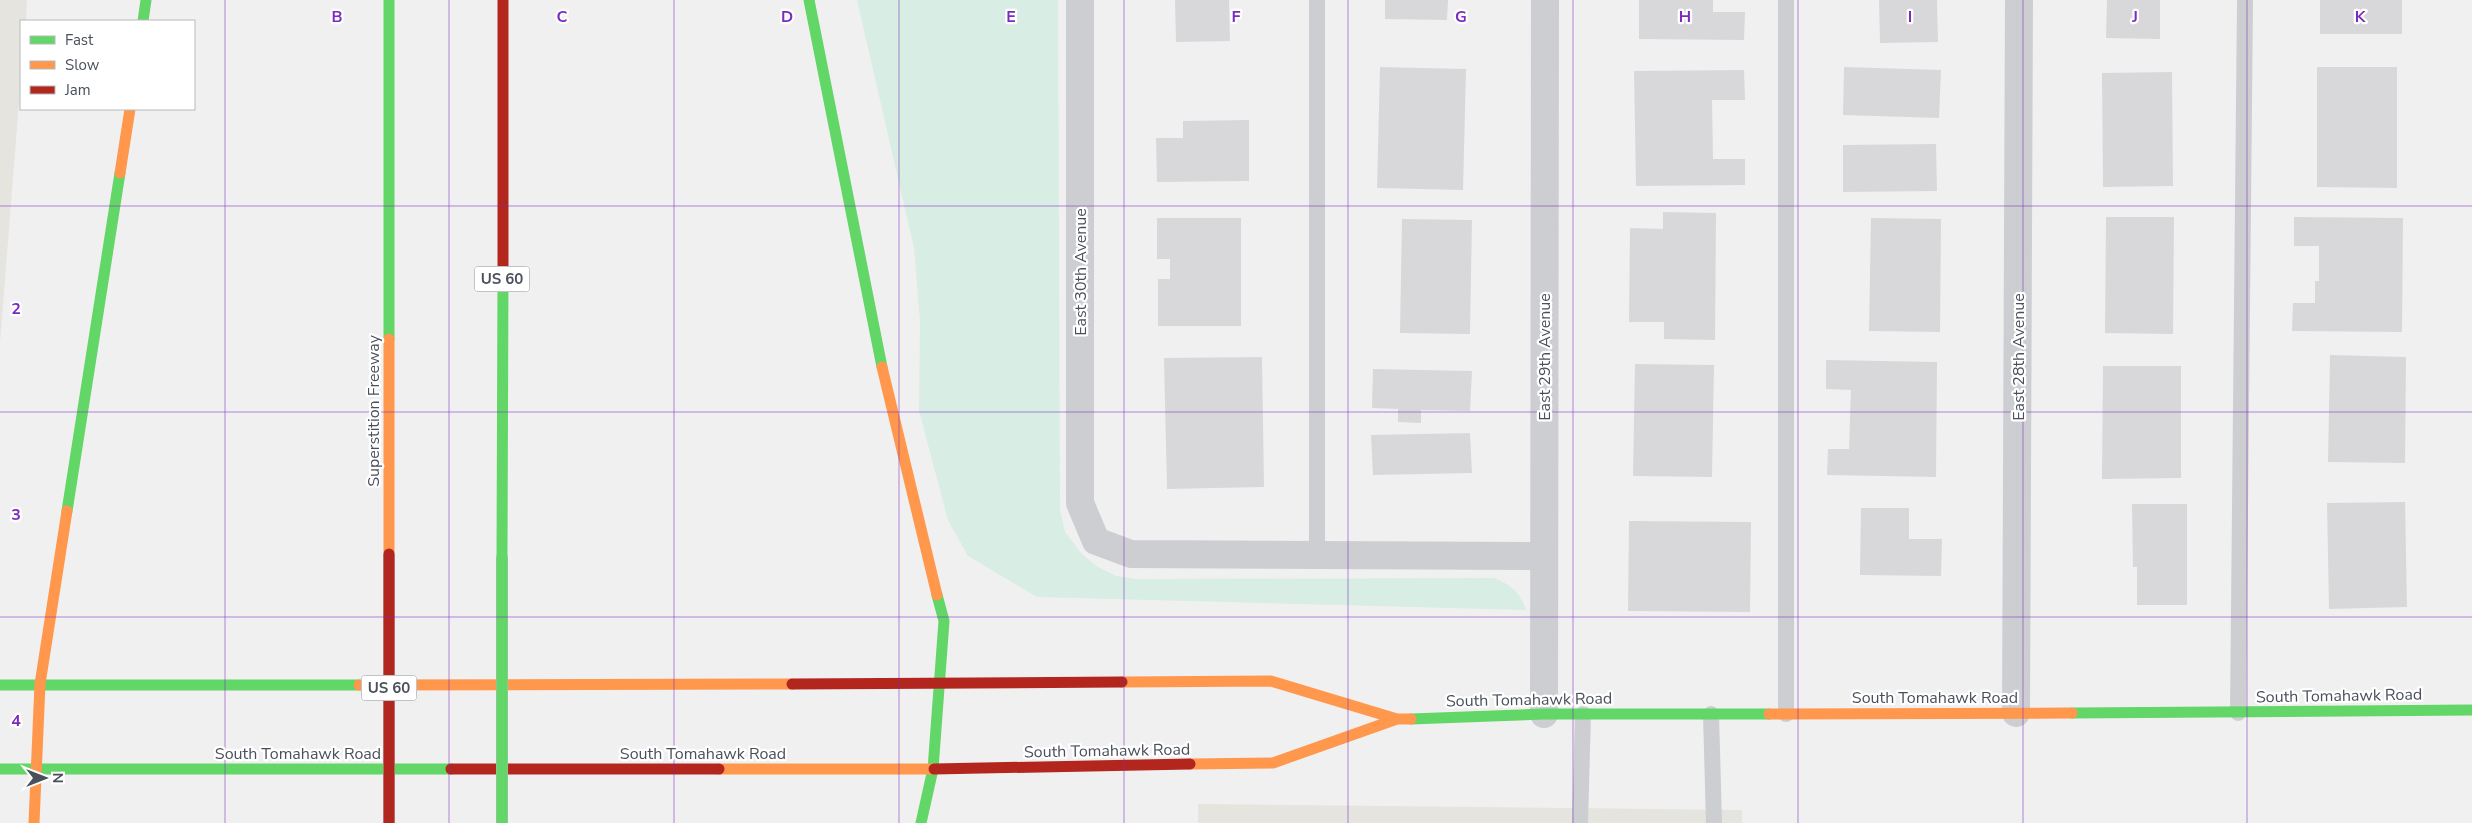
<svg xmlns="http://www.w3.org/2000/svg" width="2472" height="823" font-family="'Nunito Sans',sans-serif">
	<rect width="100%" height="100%" fill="#f1f0f0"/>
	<path fill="#e5e4de" d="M0,0H27L26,21H21V77L0,343Z
		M1198,804L1742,810V823H1198Z"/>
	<path fill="#d8ede3" d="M857,0H1058L1060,510L1065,532L1081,553L1096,566L1116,576L1136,579L1495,578C1512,586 1520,592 1526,610L1037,597L968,556L948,520L919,411L920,321L914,248Z"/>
	<path fill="#d8d8da" d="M1175,0H1229L1230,41L1176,42Z
		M1385,0H1448L1447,20L1385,19Z
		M1639,0H1713V12H1745L1744,40L1639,39Z
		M1879,0H1937L1938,42L1880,43Z
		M2107,0H2160V39L2106,38Z
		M2320,0H2402V34H2320Z
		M1380,67L1466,69L1463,190L1377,188Z
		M1844,67L1941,70L1939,118L1843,115Z
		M2317,67H2397V188L2317,187Z
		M1744,70L1745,100H1712L1713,159H1745V185L1636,186L1634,71Z
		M2172,72L2173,186L2103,187L2102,73Z
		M1249,120V181L1157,182L1156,138H1183V121Z
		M1936,144L1937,191L1843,192V145Z
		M1663,212L1716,213L1715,340L1664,339V322H1629L1630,228L1663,229Z
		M2106,217H2174L2173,334L2105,333Z
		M2294,217L2403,218L2402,332L2292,331L2293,303H2315V281H2319V246H2294Z
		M1157,218H1241V326H1158V279H1170V259H1157Z
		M1871,218L1941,219L1940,332L1869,331Z
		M1402,219L1472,220L1470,334L1400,333Z
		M2330,355L2406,357L2405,463L2328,462Z
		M1262,357L1264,487L1167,489L1164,358Z
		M1826,360L1937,362L1936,477L1827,475L1828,449H1849L1851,390L1826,389Z
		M1635,364L1714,365L1712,477L1633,476Z
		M2103,366H2181V478L2102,479Z
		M1373,369L1472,371L1470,411L1421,410V423L1398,422V409L1372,408Z
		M1470,433L1472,473L1373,475L1371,435Z
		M2405,502L2407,607L2329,609L2327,503Z
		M2132,504H2187V605H2137V567H2133Z
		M1861,508H1909V539H1942L1941,576L1860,575Z
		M1629,521L1751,522L1750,612L1628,611Z"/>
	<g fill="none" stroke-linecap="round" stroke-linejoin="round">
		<path stroke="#ccced1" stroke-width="16" d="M1786,0V714
			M1317,555V0
			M2238,713L2245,0
			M1711,714L1714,823
			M1580,823L1583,714"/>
		<path stroke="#ccced1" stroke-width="28" d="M1080,0V503L1096,541L1131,554L1544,556
			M2016,713L2019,0
			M1544,714L1545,0"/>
		<path stroke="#63d668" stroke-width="11" d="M389,0V339
			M809,0L882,367
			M143,21L146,0
			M67,511L120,173
			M502,557L503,272
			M0,685H359
			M2072,713L2472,710
			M1411,719L1544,714H1769
			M0,769H451
			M921,823L933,769L944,621L937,595"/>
		<path stroke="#ff974d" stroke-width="11" d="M120,173L130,109
			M389,339V554
			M882,367L937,595
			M1122,682L1271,681L1397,719
			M359,685L792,684
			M1769,714L2072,713
			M1190,764L1273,763L1397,719H1411
			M719,769H934
			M34,823L40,684L67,511"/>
		<path stroke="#b3261e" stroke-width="11" d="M503,272V0
			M792,684L1122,682
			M451,769H719
			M934,769L1190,764"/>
		<g stroke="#b6b8be" stroke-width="12" stroke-linecap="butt">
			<path id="fast-bridge" d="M502,557V823"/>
		</g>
		<g stroke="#b6b8be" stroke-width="12" stroke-linecap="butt">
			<path id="jam-bridge" d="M389,554V823"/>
		</g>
		<use href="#fast-bridge" stroke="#63d668" stroke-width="11"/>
		<use href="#jam-bridge" stroke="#b3261e" stroke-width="11"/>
	</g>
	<path fill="none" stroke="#7b2cbf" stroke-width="1" stroke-opacity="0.55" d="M225,0V823M449,0V823M674,0V823M899,0V823M1124,0V823M1348,0V823M1573,0V823M1798,0V823M2023,0V823M2247,0V823M0,206H2472M0,412H2472M0,617H2472"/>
	<g text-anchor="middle" stroke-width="4.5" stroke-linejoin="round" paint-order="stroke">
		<g fill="#fff" stroke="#80848c" stroke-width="1">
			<rect x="474.5" y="266.5" width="55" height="25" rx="4"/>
			<rect x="361.5" y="675.5" width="55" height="25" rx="4"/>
		</g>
		<g font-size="15" font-weight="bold" fill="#494f5b">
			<text x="502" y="284">US 60</text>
			<text x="389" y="693">US 60</text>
		</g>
		<g font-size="16" fill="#494f5b" stroke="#fff">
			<text transform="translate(1080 272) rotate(-90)" y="6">East 30th Avenue</text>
			<text transform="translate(1544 357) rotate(-90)" y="6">East 29th Avenue</text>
			<text transform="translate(2018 357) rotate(-90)" y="6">East 28th Avenue</text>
			<text transform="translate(373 411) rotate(-90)" y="6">Superstition Freeway</text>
			<text transform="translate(2339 695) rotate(-1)" y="6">South Tomahawk Road</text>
			<text x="1935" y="703">South Tomahawk Road</text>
			<text transform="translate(1529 699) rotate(-1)" y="6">South Tomahawk Road</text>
			<text transform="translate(1107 750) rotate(-1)" y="6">South Tomahawk Road</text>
			<text x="298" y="759">South Tomahawk Road</text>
			<text x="703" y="759">South Tomahawk Road</text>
		</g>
	</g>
	<g font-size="16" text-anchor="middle" font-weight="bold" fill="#7b2cbf" stroke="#fff" stroke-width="4.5" stroke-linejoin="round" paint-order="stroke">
		<text x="337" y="22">B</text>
		<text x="562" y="22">C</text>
		<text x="787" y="22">D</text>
		<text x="1011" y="22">E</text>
		<text x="1236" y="22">F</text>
		<text x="1461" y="22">G</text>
		<text x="1685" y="22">H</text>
		<text x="1910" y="22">I</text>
		<text x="2135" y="22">J</text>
		<text x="2360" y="22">K</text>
		<text x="16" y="314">2</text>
		<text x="16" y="520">3</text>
		<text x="16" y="726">4</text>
	</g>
	<rect x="20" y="20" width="175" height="90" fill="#ffffff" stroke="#b6b9bd"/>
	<rect x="30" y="36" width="25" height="8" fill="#63d668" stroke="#b6b9bd"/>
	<text x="65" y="45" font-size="15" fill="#494f5b">Fast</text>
	<rect x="30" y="61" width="25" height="8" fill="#ff974d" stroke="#b6b9bd"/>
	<text x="65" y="70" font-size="15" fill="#494f5b">Slow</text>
	<rect x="30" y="86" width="25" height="8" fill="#b3261e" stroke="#b6b9bd"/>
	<text x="65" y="95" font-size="15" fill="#494f5b">Jam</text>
	<g transform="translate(45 778) rotate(90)" stroke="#ffffff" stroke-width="4" paint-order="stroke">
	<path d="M0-4L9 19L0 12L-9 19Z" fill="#494f5b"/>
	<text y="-8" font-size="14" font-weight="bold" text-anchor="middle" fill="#494f5b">N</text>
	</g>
</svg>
